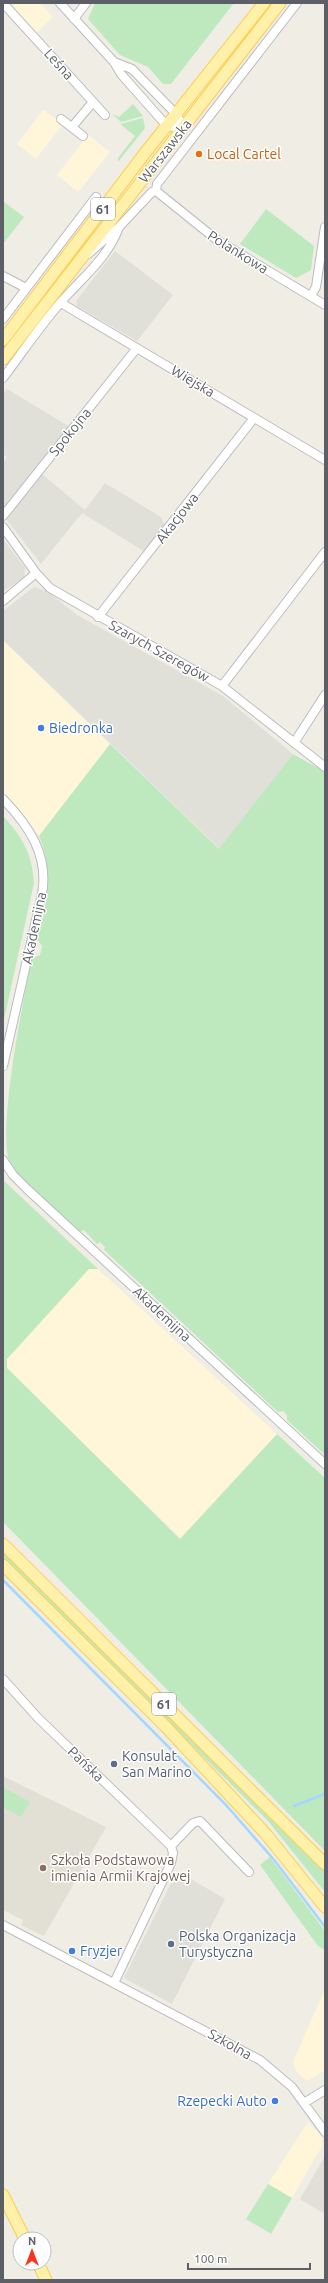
<svg xmlns="http://www.w3.org/2000/svg" width="328" height="2283" font-family="Ubuntu,sans-serif">
	<rect width="100%" height="100%" fill="#f0ede4"/>
	<path fill="#fff6d9" d="M9,3H40L53,17L36,33Z
		M43,110L63,124L36,159L17,144Z
		M88,135L110,152L78,192L57,175Z
		M3,640L110,744L39,836L3,792Z
		M89,1269H98L277,1434L181,1539L7,1368V1359Z
		M325,1989V2070L307,2081L297,2072L293,2062Z
		M308,2122L322,2137V2146L292,2198L268,2184Z"/>
	<path fill="#e0dfd8" d="M115,251L173,295L137,341L77,306L76,301Z
		M7,389L70,427L3,511V463L7,457L3,454V394Z
		M42,474L85,510L105,483L161,517L165,527L145,552L82,513L41,564L6,519Z
		M3,539L25,568L24,577L3,592Z
		M34,587L47,591L77,615L223,696L293,754L220,849L3,640V611Z
		M177,1871L225,1899L172,2004L124,1978Z
		M325,2156V2210L323,2213L300,2199Z"/>
	<path fill="#e2dfd4" d="M3,1776L106,1827L44,1936L21,1925L23,1920L3,1910Z"/>
	<path fill="#bee9be" d="M95,3H234L171,84H163L148,67L120,55L88,19Z
		M133,104L143,116L121,122L112,114L119,117Z
		M143,118L145,128L118,162V158L135,136L120,124Z
		M4,202L24,217L3,244V203Z
		M266,209L314,246L311,270L296,278L240,244Z
		M110,744L219,849L293,754L325,772V1455L287,1420V1415L283,1411L278,1412L104,1250L105,1247L100,1242L97,1244L84,1230L80,1232C58,1212 22,1185 8,1158C0,1118 22,1005 32,958L40,955L42,946L37,939C45,901 55,873 39,836Z
		M3,816C23,838 32,853 34,883L3,1024Z
		M3,1180L98,1269H89L7,1359V1368L180,1539L277,1434L325,1478V1851L3,1522Z
		M3,1548L325,1869V1892L268,1821L3,1557Z
		M3,1787L30,1802L21,1817L3,1807Z
		M270,1857L325,1931V1950L318,1946L260,1865Z
		M268,2184L292,2198L271,2234L246,2219Z"/>
	<g fill="none" stroke-linecap="round" stroke-linejoin="round">
		<path stroke="#a4d7ff" stroke-width="2.5" d="M3,1580L226,1805L275,1861L325,1927
			M294,1806L325,1794"/>
		<g stroke="#b9bcc1" stroke-width="10">
			<path id="minor" d="M3,3L105,115
				M60,3L114,62L121,74L167,126L184,128
				M74,19L86,3
				M114,62L132,69L176,114L184,128
				M61,119L83,136
				M72,127L93,102
				M156,191L157,184L297,3
				M156,191L217,240L325,305
				M88,254L119,227L152,192L156,191
				M3,276L26,288
				M311,296L316,287L325,227
				M61,303L325,460
				M3,319L96,197
				M3,378C22,353 40,326 61,302C82,278 108,258 119,227
				M3,516L137,348
				M3,527L36,573L50,588L222,686L325,767
				M3,601L36,573
				M98,617L254,418
				M222,686L325,552
				M294,743L325,695
				M3,799C29,826 49,855 42,894L3,1066
				M3,1160L13,1175L27,1189L325,1464
				M3,1679L38,1718L171,1846L173,1853L171,1863L114,1983
				M171,1846L193,1823L200,1821L249,1872
				M3,1925L260,2060L292,2087L325,2132
				M304,2103L325,2090"/>
		</g>
		<g stroke="#fecd4e" stroke-width="13">
			<path id="major" d="M3,340L145,153L264,3
				M3,359L280,3
				M3,1544L325,1864
				M3,1565L166,1727L265,1833L325,1907
				M3,2195L25,2239
				M38,2263L46,2280"/>
		</g>
		<use href="#minor" stroke="#fff" stroke-width="8"/>
		<use href="#major" stroke="#fff1a9" stroke-width="11"/>
	</g>
	<circle fill="#e8710a" stroke="#fff" stroke-width="1.5" cx="199" cy="154" r="4"/>
	<g fill="#3f7fe0" stroke="#fff" stroke-width="1.5">
		<circle cx="41" cy="728" r="4"/>
		<circle cx="72" cy="1951" r="4"/>
		<circle cx="275" cy="2101" r="4"/>
	</g>
	<g fill="#5c6f8a" stroke="#fff" stroke-width="1.5">
		<circle cx="114" cy="1764" r="4"/>
		<circle cx="171" cy="1944" r="4"/>
	</g>
	<circle fill="#8d6e63" stroke="#fff" stroke-width="1.5" cx="43" cy="1868" r="4"/>
	<g text-anchor="middle" stroke-width="3" stroke-linejoin="round" paint-order="stroke">
		<g fill="#fff" stroke="#8d9094" stroke-width="1">
			<rect x="91" y="198" width="24" height="22" rx="3"/>
			<rect x="152" y="1693" width="24" height="22" rx="3"/>
		</g>
		<g font-size="13" font-weight="bold" fill="#5c6066">
			<text x="103" y="214">61</text>
			<text x="164" y="1709">61</text>
		</g>
		<g font-size="14" fill="#5c6066" stroke="#fff">
			<text transform="translate(59 64) rotate(48)" y="5">Leśna</text>
			<text transform="translate(165 151) rotate(-52)" y="5">Warszawska</text>
			<text transform="translate(238 252) rotate(32)" y="5">Polankowa</text>
			<text transform="translate(193 381) rotate(31)" y="5">Wiejska</text>
			<text transform="translate(70 432) rotate(-51)" y="5">Spokojna</text>
			<text transform="translate(177 518) rotate(-52)" y="5">Akacjowa</text>
			<text transform="translate(159 651) rotate(29)" y="5">Szarych Szeregów</text>
			<text transform="translate(34 928) rotate(-78)" y="5">Akademijna</text>
			<text transform="translate(162 1314) rotate(43)" y="5">Akademijna</text>
			<text transform="translate(86 1764) rotate(44)" y="5">Pańska</text>
			<text transform="translate(230 2044) rotate(29)" y="5">Szkolna</text>
		</g>
		<g font-size="14" fill="#c56008" stroke="#fff" text-anchor="start">
			<text x="207" y="159">Local Cartel</text>
		</g>
		<g font-size="14" fill="#366cbe" stroke="#fff" text-anchor="start">
			<text x="49" y="733">Biedronka</text>
			<text x="80" y="1956">Fryzjer</text>
			<text x="267" y="2106" text-anchor="end">Rzepecki Auto</text>
		</g>
		<g font-size="14" fill="#4e5e75" stroke="#fff" text-anchor="start">
			<text x="122" y="1761">Konsulat<tspan x="122" dy="16">San Marino</tspan></text>
			<text x="179" y="1941">Polska Organizacja<tspan x="179" dy="16">Turystyczna</tspan></text>
		</g>
		<g font-size="14" fill="#785e54" stroke="#fff" text-anchor="start">
			<text x="51" y="1865">Szkoła Podstawowa<tspan x="51" dy="16">imienia Armii Krajowej</tspan></text>
		</g>
	</g>
	<rect width="328" height="2283" fill="none" stroke="#5c6066" stroke-width="8"/>
	<g transform="translate(32 2251)"><circle r="19" fill="#ffffff" stroke="#bebfc2"/>
	<path d="M0-3L7 15L0 10L-7 15Z" fill="#f93221"/>
	<text y="-6" font-size="11" font-weight="bold" text-anchor="middle" fill="#5c6066">N</text>
	</g>
	<path d="M188 2263v6h122v-6" fill="none" stroke="#5c6066" stroke-width="2"/>
	<text x="194" y="2263" font-size="12" fill="#5c6066" stroke="#ffffff" stroke-width="3" paint-order="stroke">100 m</text>
</svg>
